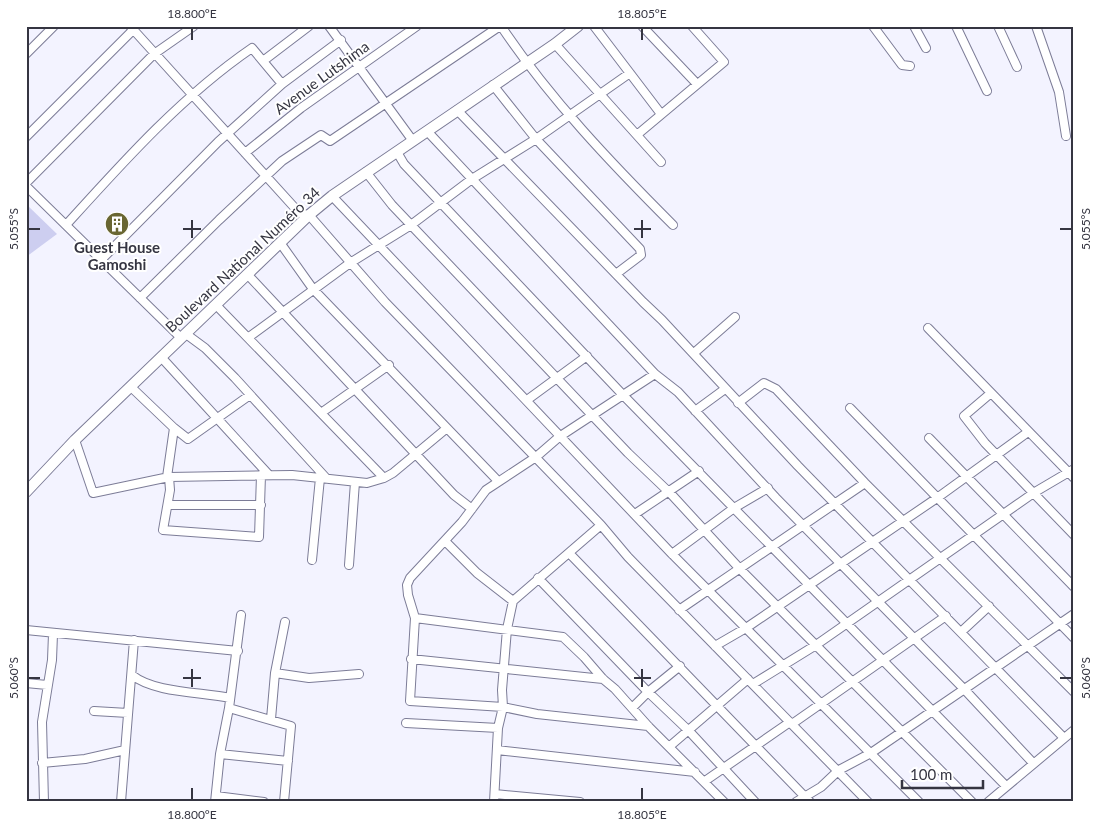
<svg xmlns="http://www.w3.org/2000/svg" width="1100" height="828" font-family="Lato,sans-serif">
	<rect width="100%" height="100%" fill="#f3f3ff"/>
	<path fill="#cdcef0" d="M26,204L57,234L26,257Z"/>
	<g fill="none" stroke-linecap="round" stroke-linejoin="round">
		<g stroke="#7c7c97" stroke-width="10">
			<path id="minor" d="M130,26L294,207L302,214L309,215L385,302L601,525L628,557L868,802
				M329,26L413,141
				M501,26C550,99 611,163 673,225
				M594,26L661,114
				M642,26L697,84
				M873,26L902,65L910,66
				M914,26L926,48
				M956,26L987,91
				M998,26L1017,67
				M1036,26L1059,92L1066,136
				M555,44L661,162
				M26,54L54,26
				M263,61L309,26
				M493,85L536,139L640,249L641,255L616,274
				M457,110L643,302L662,320L798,466L1064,738
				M427,131L655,374L678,392L776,498L964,689L1033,763
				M638,134L724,62L692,26
				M26,137L133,30
				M397,152L404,164L623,395L1006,786
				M245,153L301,108L417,26
				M366,172L392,205L628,453L671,494L740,569L972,802
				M26,183L154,54L194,26
				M26,186L181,338
				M332,196L672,554L919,802
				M66,225C123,162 182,96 252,48L282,84
				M281,244L313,289L498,481
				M102,259L218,142L282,84L341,40
				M248,275L454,495L472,509
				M140,298L219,220L282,161L321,135L330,141L500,26
				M217,306L384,478
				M928,328L1074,478
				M186,334L205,348L235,378L327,479
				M249,337L350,263L411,225L472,179L536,139L630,73
				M694,353L735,317
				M161,357L269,475
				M131,387L174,428L167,477
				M991,393L964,416L985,443L1074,535
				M527,400L587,356
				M738,403L764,383L776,389L865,483L1074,692
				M850,408L1074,638
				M695,411L725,389
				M321,413L389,365
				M174,428L188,439L250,395
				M929,438L1074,587
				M75,440L93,493L169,477L292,475L367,483L384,478L393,473L447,428
				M169,477L170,490L163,530L259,537L261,475
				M168,505H261
				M635,514L699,471
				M445,541L477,573L513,601
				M569,553L810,802
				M672,554L734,508L768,488
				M312,560L320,478
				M349,565L355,482
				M538,578L648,692L689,731L755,802
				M679,610L865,483
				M415,618L563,637L584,657L603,679L615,689L648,726L724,802
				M26,630L238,651
				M961,632L989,606
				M715,646L746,628L937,498L1028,432
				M411,659L603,679
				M275,673L309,678L359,674
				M132,675C154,693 202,692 230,698
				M26,683L47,685
				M753,684L816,645L1035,492L1074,469
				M229,708L291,726L284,802
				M632,708L648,692L680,666
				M94,711L128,713
				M271,719L275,673L285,622
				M406,723L498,728
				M792,724L946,616
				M648,726L537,714L503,707L410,701L415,618L408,595L407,585L410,578L462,522L486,490L536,457L559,437L655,374
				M670,746L748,679
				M497,750L695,772
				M220,754L288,761
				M42,763L85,759L125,750
				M705,781L790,722
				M495,794L580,802
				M216,796L264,802
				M44,802L42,722L52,660L53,634
				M121,802L134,640
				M215,802L220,754L229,708L241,615
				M494,802L498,728L503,707L502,690L507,629L513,601L601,525
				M796,802L821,787L839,770L871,753L1074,614
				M988,802L1074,730"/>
		</g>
		<g stroke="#7c7c97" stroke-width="12">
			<path id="major" d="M26,492L75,440L309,215L332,196L555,44L578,26"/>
		</g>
		<use href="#minor" stroke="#fff" stroke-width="8"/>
		<use href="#major" stroke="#fff" stroke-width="10"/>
	</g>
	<path fill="none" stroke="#353541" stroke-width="2" d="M192,28V40M642,28V40M192,220V238M642,220V238M28,229H40M183,229H201M634,229H651M1060,229H1072M192,669V687M642,669V687M28,678H40M183,678H201M634,678H651M1060,678H1072M192,788V800M642,788V800"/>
	<defs>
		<g id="building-disc" transform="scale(1.25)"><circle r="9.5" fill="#696632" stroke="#fff"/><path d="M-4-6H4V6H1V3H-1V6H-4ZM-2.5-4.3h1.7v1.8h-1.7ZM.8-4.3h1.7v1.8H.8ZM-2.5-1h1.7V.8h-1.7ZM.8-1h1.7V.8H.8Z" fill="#fff"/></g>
	</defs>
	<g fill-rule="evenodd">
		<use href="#building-disc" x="117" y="224"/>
	</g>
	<g text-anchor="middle" stroke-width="4" stroke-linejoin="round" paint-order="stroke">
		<g font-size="15" fill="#353541" stroke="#fff">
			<text transform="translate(322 78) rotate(-36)" y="5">Avenue Lutshima</text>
			<text transform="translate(243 260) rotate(-43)" y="5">Boulevard National Numéro 34</text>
		</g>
		<g font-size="15" font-weight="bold" fill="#353541" stroke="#fff">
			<text x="117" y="253">Guest House<tspan x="117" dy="17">Gamoshi</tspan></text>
		</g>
	</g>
	<rect width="1100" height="828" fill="none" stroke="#ffffff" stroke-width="55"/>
	<path d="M902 780v8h81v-8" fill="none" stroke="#353541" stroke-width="2.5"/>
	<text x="910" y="780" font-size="15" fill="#353541" stroke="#ffffff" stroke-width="4" paint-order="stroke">100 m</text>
	<rect x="28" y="28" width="1044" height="772" fill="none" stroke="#353541" stroke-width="2"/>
	<g font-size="12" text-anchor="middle" fill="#353541">
		<text x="192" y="18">18.800°E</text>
		<text x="642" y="18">18.805°E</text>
		<text transform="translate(14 229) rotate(-90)" y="4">5.055°S</text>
		<text transform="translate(1086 229) rotate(-90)" y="4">5.055°S</text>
		<text transform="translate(14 678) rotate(-90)" y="4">5.060°S</text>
		<text transform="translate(1086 678) rotate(-90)" y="4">5.060°S</text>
		<text x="192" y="819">18.800°E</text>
		<text x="642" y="819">18.805°E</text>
	</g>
</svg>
